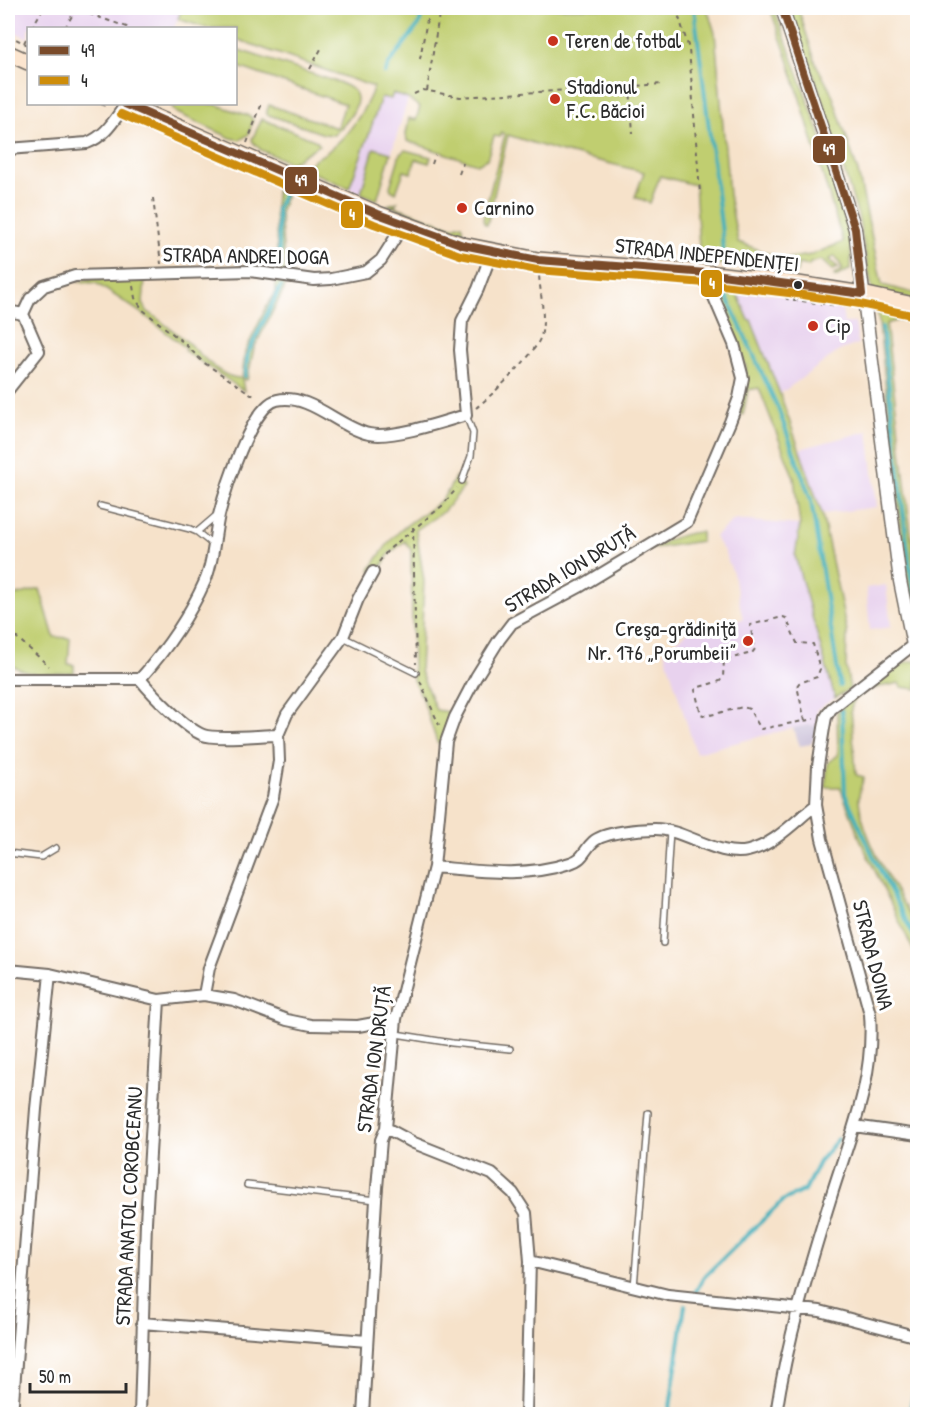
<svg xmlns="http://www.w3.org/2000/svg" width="925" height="1422" font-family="'Patrick Hand',sans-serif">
	<rect width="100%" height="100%" fill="#fff"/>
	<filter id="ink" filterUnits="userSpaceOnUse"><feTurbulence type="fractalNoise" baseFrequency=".0167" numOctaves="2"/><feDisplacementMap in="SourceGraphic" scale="12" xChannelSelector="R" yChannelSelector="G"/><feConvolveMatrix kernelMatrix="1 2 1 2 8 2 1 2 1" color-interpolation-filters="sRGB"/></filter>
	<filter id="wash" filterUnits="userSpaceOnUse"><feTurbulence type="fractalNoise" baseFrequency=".008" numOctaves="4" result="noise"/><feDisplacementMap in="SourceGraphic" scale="24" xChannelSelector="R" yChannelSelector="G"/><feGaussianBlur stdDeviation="1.35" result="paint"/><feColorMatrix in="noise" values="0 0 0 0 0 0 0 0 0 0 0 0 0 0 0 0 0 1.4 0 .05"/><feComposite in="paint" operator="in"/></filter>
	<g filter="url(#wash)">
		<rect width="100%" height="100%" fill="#f6e2ca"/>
		<path fill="#e8d2ee" d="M8,8H182L174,28H28V38L8,29Z
			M375,87L408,99L377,200L341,185Z
			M743,292L777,294L841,304L844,323H855L858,344L839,351L780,394L751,321L749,320L738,295Z
			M868,431L877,507L822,514L800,449Z
			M734,520L800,525L795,556L835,698L816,710L820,726L808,725L793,728L696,753L664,650L688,632L743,619L733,573L724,551L714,537Z
			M886,585L891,627L870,630L866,588Z"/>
		<path fill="#c9bfd7" d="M808,725L820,726L811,744L800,746L793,728Z"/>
		<path fill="#c0ce70" stroke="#767c4e" stroke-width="1.5" d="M182,8H707L715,33L729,195L738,242L783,259L811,255L843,242L789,62L770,8H774L819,131L851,241V269L835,277L834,275L843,269L835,256L829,260L839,268L832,270L821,260L810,263L809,266L798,264L797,272L700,262L695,185L660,176L650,203L635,197L644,172L555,150L508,135L487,225L484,223L483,219L505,134L501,133L500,137L494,136L487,159L477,164L407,141L406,134L409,118L416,120L420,107L408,99L393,93L391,99L381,97L368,137L349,188L307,170L306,168C311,159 321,157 328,151C350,134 364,112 374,87L236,39V28H206L178,19Z
			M789,8H798L816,64L832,94L858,172L882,285L917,294V301L872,289L858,216L821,95Z
			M236,49L340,83C344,85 349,87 353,90C366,103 343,126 334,135L324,134L266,114L269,105L337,128L345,104L236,66Z
			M171,104H214L250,116L253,120L249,134L240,140L231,138L175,112Z
			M262,119L317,141L319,145L291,163L261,150L253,142L252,139Z
			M374,148L391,153L377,200L361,193Z
			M405,150L431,157L429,163L416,159L411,173L404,171L396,193L391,190L390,187L400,154Z
			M277,183L288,189L280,213L285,272H278L275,208Z
			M397,202L394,206L452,227L462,224L464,234L388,205Z
			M93,278H145L143,303L147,311C160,320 172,330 185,340C199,352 221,380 242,378L245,352L267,306L276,292V279L286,281L284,289L254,348L247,380L242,379L244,391L185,351L186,348L143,314L96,283L77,282Z
			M715,286L744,288L746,292L738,295L749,320H751L780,394L822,514L847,632L846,667L850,689L835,698L795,556L800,525L794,478L759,388L748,390L743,415L740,414L745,385L746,367Z
			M877,305L917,312V321L905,318L886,324L917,584V634L907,585Z
			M455,477L464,487L444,511L416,530L424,581L420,671L436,710L450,712L441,744L437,742L422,697L413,680L411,550L405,541L389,554L377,574L370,570C379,555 388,541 402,529C426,508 441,510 455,477Z
			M701,532V541L650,549C666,540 682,533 701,532Z
			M40,589L54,637L70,638L68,664L74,665V673C51,674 26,678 8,662V639L13,596Z
			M913,661L917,662V689L901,687L899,683C883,687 855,688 851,708L856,775L864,777C862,784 858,793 859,800C862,837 895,890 914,922L917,923V958L862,844L840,787H825L828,763L838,755L837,712C854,694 889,664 913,661Z"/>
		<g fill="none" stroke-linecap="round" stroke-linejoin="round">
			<path stroke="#40b0bc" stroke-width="4" d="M694,8L722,233L723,260
				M385,73L389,64L420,23L422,8
				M280,265L277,209L286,188
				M725,293L778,408L811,500L840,686
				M882,327L911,578L918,610
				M245,376L248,353L281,286
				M842,711L845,794L874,858L918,944
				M872,1122L918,1129
				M695,1293L704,1277L748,1234L784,1200L805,1190L819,1162L838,1139
				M669,1414L685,1305
				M909,1414L918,1375"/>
		</g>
	</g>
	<g filter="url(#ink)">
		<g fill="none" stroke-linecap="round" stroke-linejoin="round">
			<g stroke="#726b63" stroke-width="8">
				<path id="service" d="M462,481L471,456L473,433L466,415
					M100,506L190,529L197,532L213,545
					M197,532L218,514
					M343,637L416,673
					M8,853L41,857L56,848
					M663,943L670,831
					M396,1034L452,1043L510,1049
					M247,1185L376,1200
					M634,1287L648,1113"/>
			</g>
			<g stroke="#726b63" stroke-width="14">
				<path id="minor" d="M8,149L87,143C106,136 114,120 126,104
					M8,311L23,314
					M23,314L30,299L44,286L75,276L250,271L314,280L331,279L366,272L381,260L404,224
					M8,390L39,351L23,314
					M8,679H140
					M140,679C166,650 189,617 205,581C214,561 214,536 219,515C225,491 251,406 277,400C310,393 338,427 369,434C391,439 443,422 466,415L460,350L462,321L478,289L492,252
					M140,679C153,695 185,728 203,735C216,740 261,735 278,735
					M434,867C480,871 524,878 570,863C585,858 583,851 593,842C603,832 641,829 655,829C685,829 718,858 748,851C774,845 795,821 816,805
					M8,970L50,974L159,1000L204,995L234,1000L287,1020L311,1025L358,1026L396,1019
					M204,995L209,968L273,797L279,761L278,735L287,714L343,637L358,599L373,572
					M854,1126L918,1135
					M386,1128L414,1143L492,1174L513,1193L526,1213L530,1261L668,1295L820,1311L918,1337
					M142,1323L367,1341
					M12,1414L36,1109L50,974
					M140,1414L146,1222L159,1000
					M363,1414L376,1200L381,1140L386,1128L396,1019L434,867L446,742L455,717L476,677L499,640L512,623L581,586L687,522L730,422L739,398L743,378L734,344L713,295L707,273
					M526,1414L530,1261
					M776,1414C787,1340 809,1268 831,1197C850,1135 875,1080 870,1014L822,839L816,805L818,766L824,728L826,717L831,709L913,645"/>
			</g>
			<g stroke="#726b63" stroke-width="15">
				<path id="tertiary" d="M782,8L855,229L900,581L913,645L918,651"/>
			</g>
			<g stroke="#726b63" stroke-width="18">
				<path id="secondary" d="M8,53L28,62
					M125,104L378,214L463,245L538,260L707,273L798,284L862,294L918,306"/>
			</g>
			<path stroke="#726b63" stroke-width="2" stroke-dasharray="4.5 4.5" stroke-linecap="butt" d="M72,8L130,28
				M676,8L689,49L700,193
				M32,28L43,8
				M65,28L76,9
				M8,35L28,45
				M24,43L28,35
				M420,59L429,8
				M310,69L321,49
				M630,86L633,134
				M427,91L440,8
				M414,94L423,90L460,97L664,84
				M101,104L109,107
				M247,143L262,103
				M432,164L435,155
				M459,174L463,163
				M153,198L161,264
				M133,286L135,298L143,310L184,343L203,362L257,398
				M785,297L787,299L838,306
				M476,408C492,395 535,355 541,336C546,320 540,291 539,275
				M413,527L416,664
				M379,562L388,550L442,506L457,488
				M8,630L49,666
				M420,681L439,725
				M805,721L797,686L799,683L817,677L820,669L813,644L797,643L786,618L783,617L750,625L755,649L752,653L724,660L723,677L720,681L699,687L695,690L701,714L706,716L743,707L749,709L761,729L814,719"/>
			<use href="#service" stroke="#fff" stroke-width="5"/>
			<use href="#minor" stroke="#fff" stroke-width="10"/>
			<use href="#tertiary" stroke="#fff" stroke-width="12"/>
			<use href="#secondary" stroke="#fce5cf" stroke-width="15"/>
			<g stroke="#fff" stroke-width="12">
				<path id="bus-1" d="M782,8L855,229L862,294
					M125,104L378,214L463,245L538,260L707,273L862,294"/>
			</g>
			<g stroke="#fff" stroke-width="12">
				<path id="bus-2" d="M121,114L374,224L460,255L537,270L706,283L797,294L860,304L916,316"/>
			</g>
			<use href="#bus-1" stroke="#7a4b2a" stroke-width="8"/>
			<use href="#bus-2" stroke="#ce8d09" stroke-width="8"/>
		</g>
	</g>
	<g fill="#c8321e" stroke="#fff" stroke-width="2">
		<circle cx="553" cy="41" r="6"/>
		<circle cx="555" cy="99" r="6"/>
		<circle cx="462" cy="208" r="6"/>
		<circle cx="813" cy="326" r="6"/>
		<circle cx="748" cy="641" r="6"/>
	</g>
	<circle fill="#2b2b2b" stroke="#fff" stroke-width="2" cx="798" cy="285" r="5"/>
	<g text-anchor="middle" stroke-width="6" stroke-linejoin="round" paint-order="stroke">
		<g font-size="21" fill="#2b2b2b" stroke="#fff" text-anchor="start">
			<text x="565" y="48">Teren de fotbal</text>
			<text x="567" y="94">Stadionul<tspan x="567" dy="24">F.C. Băcioi</tspan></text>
			<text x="474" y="215">Carnino</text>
			<text x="825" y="333">Cip</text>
			<text x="736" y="636" text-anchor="end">Creşa-grădiniţă<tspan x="736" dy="24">Nr. 176 „Porumbeii”</tspan></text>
		</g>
		<g font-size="21" fill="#2b2b2b" stroke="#fff">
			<text transform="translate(707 255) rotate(6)" y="7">STRADA INDEPENDENȚEI</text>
			<text transform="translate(246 256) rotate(1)" y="7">STRADA ANDREI DOGA</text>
			<text transform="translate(570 569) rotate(-31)" y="7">STRADA ION DRUȚĂ</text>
			<text transform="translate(873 955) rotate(76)" y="7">STRADA DOINA</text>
			<text transform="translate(374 1059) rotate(-82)" y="7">STRADA ION DRUȚĂ</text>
			<text transform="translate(129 1206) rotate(-87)" y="7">STRADA ANATOL COROBCEANU</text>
		</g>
	</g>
	<g stroke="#fff" stroke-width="2">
		<rect x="812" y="135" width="34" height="29" rx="6" fill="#7a4b2a"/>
		<rect x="284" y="166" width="34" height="29" rx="6" fill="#7a4b2a"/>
		<rect x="340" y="200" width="24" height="29" rx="6" fill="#ce8d09"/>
		<rect x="700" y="269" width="23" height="29" rx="6" fill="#ce8d09"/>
	</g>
	<g font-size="16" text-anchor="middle" font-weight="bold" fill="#fff">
		<text x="829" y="155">49</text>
		<text x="301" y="186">49</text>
		<text x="352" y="220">4</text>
		<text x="712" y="289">4</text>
	</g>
	<rect width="925" height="1422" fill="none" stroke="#fff" stroke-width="30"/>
	<rect x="27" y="27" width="210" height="78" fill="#ffffff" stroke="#aaaaaa" stroke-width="1.5"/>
	<rect x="39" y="46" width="30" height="9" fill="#7a4b2a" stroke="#aaaaaa" stroke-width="1.5"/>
	<text x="81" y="57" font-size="18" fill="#2b2b2b">49</text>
	<rect x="39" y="76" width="30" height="9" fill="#ce8d09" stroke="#aaaaaa" stroke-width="1.5"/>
	<text x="81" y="87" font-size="18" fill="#2b2b2b">4</text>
	<path d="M30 1383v9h96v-9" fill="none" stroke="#2b2b2b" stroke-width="3"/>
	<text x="39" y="1383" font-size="18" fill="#2b2b2b" stroke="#ffffff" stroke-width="4.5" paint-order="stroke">50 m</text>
</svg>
